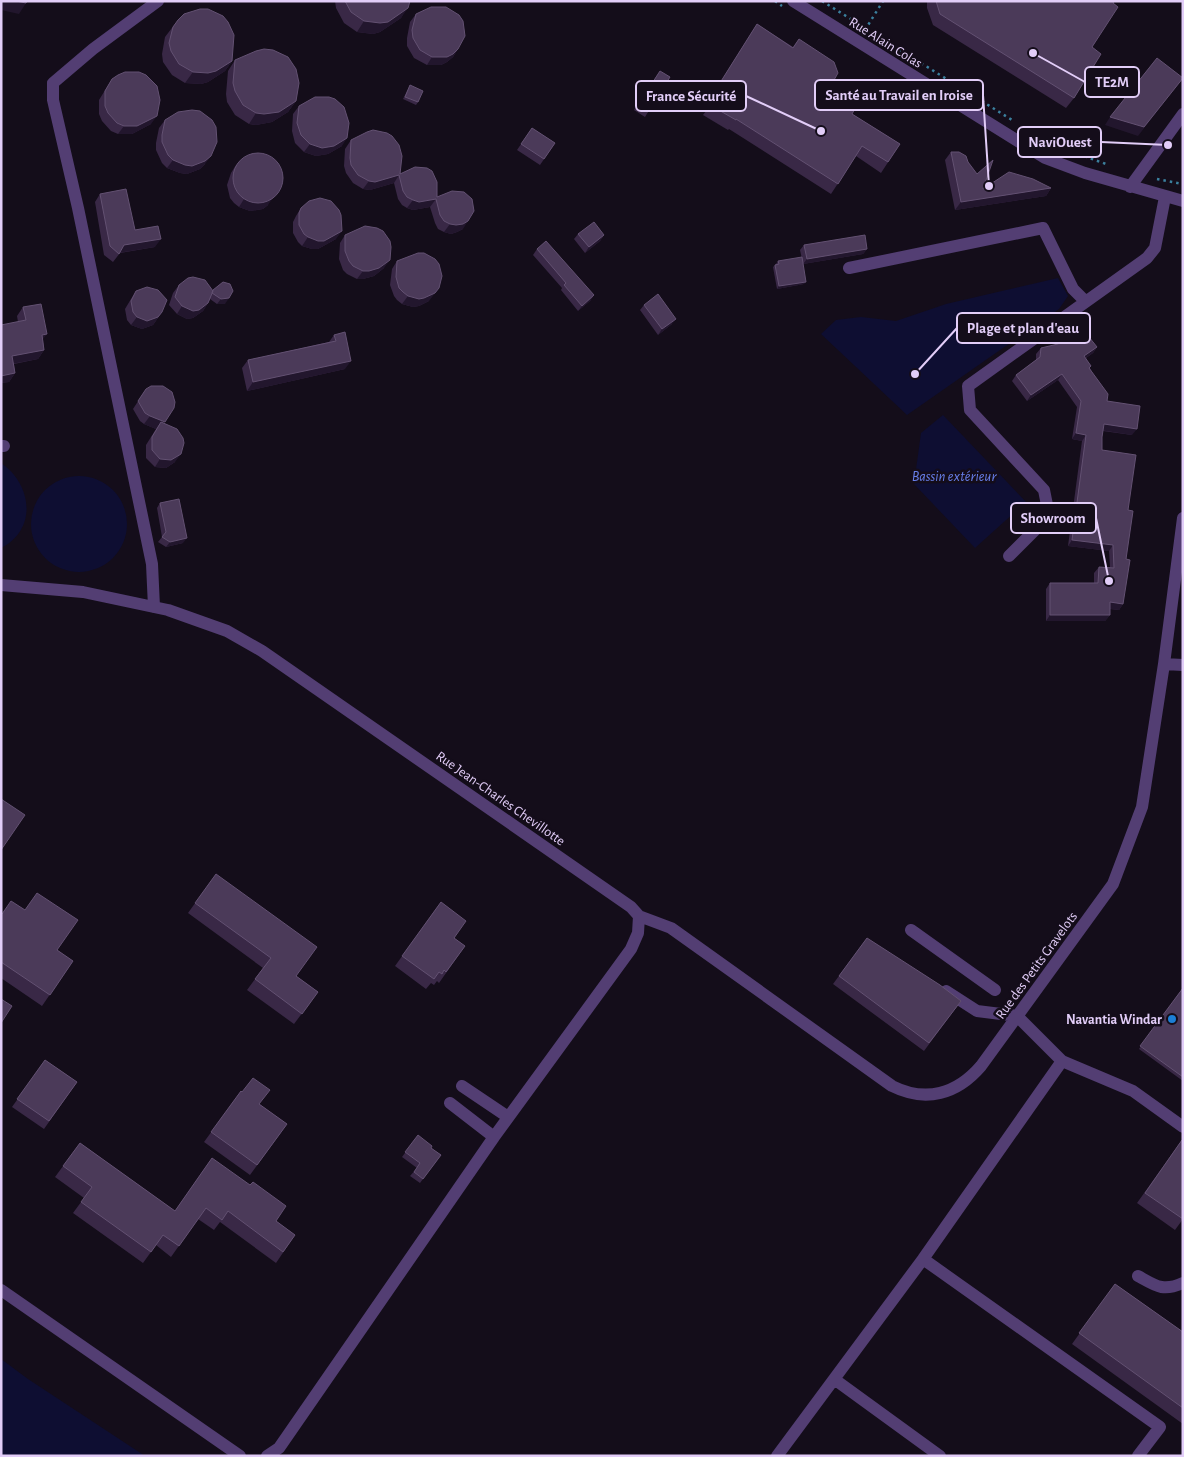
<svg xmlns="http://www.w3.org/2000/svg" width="1184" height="1457" font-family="'Alegreya Sans',sans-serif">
	<rect width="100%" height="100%" fill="#140d1a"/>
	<path fill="#0e0e32" d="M1058,278L1068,296L1059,309L907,415L821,334L836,320L861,317L896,321L946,304Z
		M943,415L1026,502L975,548L914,484L921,433Z
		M1,463C32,484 38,529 1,548Z
		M31 524a48 48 0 1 1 96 0a48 48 0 1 1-96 0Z
		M1,1359L28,1379L145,1456H1Z"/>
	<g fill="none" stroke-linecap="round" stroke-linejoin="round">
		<path stroke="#3b809e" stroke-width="2.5" stroke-dasharray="2.5 4" stroke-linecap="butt" d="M775,1L782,6
			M822,1L1012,120
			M865,30L883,1
			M1048,143L1106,164
			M1157,179L1183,184"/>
		<path stroke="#533e73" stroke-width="12" d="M793,1L1045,158L1085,173L1183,201
			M1130,187L1183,114
			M849,268L1043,228L1073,289L1085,301
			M1,446H4
			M1009,556L1044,521L1047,505L1044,490L970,410L968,386L1147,258L1155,248L1165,197
			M1,585L83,592L168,610L227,631L262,651L631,907L639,916L638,933L631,949L494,1137L279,1448L267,1456
			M154,607L152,564L78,208L53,100V83L93,49L158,1
			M1164,664L1183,665
			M639,916L671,928L892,1086C926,1103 957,1094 981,1066L1113,884L1142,807L1164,664L1183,518
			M911,930L995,990
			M1062,1061L1133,1091L1183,1127
			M462,1086L508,1117
			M450,1103L494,1137
			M923,1259L1160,1427L1138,1456
			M1138,1276C1156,1286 1163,1292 1183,1283
			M1,1290L240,1456
			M834,1379L940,1456
			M777,1456L923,1259L1062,1061L1017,1016L977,1011L946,991"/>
	</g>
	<path fill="#392846" d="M335,1H410L401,18L380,32L373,34L357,32L344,23L336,8Z
		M927,1H1114L1092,47L1074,98L1066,108L933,25L927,8Z
		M416,14L458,49L453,57L447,62L441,65H427L414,58L407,46V38L410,22Z
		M178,20L232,61L225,71L208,82L201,84L185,83L172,75L163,62L162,54L165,37Z
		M757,24L793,47L799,39L830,87L852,114L900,144L881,173L856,156L831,194L729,129L728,130L703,115L709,107L706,105Z
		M235,60L296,101L288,112L272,122L256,125L249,124L235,115L227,102L226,94L228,71Z
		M660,71L648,112L645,117L634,110Z
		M112,79L151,124L132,134H118L111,131L102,121L99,114V100Z
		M410,85L418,102L416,105L403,99Z
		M299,106L342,146L328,154L316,156L304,152L295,143L292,131L293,114Z
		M165,120L205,164L200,169L187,174L180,173L167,168L162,163L156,150V143L159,128Z
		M532,128L555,143L540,165L517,150Z
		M351,140L437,197L463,229L457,232L451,234L444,232L438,229L435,223L430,207L413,210L407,208L402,205L398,199L394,183L370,190L363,189L353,183L346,173L344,166L345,149Z
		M951,152L968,162L983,189L1051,188L1046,196L955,210L945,160Z
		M236,165L268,205L263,209L250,211L239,207L234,203L230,198L227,185L231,173Z
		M100,194L135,230L155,247L120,253L113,262L104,255L95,202Z
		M301,208L336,239L318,249H312L302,246L298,242L293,233V222L296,216Z
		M578,234L604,235L600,241L585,253L574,239Z
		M345,235L384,268L374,276L363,279H357L347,274L343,270L339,259L340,243Z
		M804,245L867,249L863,254L803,264L800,250Z
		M537,249L594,295L590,301L578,311L561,290L562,288L533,255Z
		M397,261L429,301L419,306L413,307L402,304L397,300L394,296L390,285L392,269Z
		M778,261L804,284L777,289L773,267L776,264Z
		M179,285L213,290L225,304H217L210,299L208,303L203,311L193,318L187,319L177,314L169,305L173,293Z
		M136,291L162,312L153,325L142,329L131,325L127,320L125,309L131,299Z
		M644,305L672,324L658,335L640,310Z
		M23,307L43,340L44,350L38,359L14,364L15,373L9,382L1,383V325L18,322L17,316Z
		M334,335L345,369L247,391L242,368L248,360L329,342Z
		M1097,347L1093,353L1086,358L1090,368L1107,401L1132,435L1103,431L1102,437V450L1128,510L1123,604L1119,610L1110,609V615L1105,621H1046V589L1050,583H1094V573L1099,567H1110L1109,551L1068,546L1082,441L1072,439L1077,407L1058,380L1027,401L1012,381L1016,375L1036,360V354L1041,348Z
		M146,389L164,423L175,462L166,468L155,467L146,458V445L156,429L144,424L140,421L133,409Z
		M160,503L183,543L166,547L158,542L162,537L157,508Z
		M216,874L296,976L318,992L294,1024L247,990L263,968L188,913Z
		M441,902L454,938L465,946L439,983L437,981L434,985L431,983L426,989L395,966Z
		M1,913L73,961L42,1006L1,978Z
		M867,938L961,1001L924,1051L833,984Z
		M1183,988V1081L1139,1049Z
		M45,1060L77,1082L44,1129L12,1107Z
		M241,1091L287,1124L250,1175L204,1142Z
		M418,1135L431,1148L441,1155L420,1183L410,1176L417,1168L402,1157Z
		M1182,1140L1183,1219L1175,1230L1137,1203Z
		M80,1143L175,1211L212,1158L276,1221L295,1235L276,1263L220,1222L214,1230L198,1219L171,1257L156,1245L143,1263L73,1213L84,1198L55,1177Z
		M1115,1284L1183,1332V1424L1072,1344Z"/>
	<path fill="#22162d" d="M1,1H16L26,3L19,14L1,10Z
		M408,8L401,18L380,32L373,34L357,32L364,21Z
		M458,49L453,57L447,62L441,65H427L432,57Z
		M232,61L225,71L208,82L201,84L185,83L193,72Z
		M1183,78L1138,136L1105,125L1110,117Z
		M296,101L288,112L272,122L256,125L249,124L256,113Z
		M157,116L151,124L132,134H118L124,126Z
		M347,138L342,146L328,154L316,156L304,152L310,144Z
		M211,156L205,164L200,169L187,174L180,173L167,168L173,160Z
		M399,175L394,183L370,190L363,189L369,181Z
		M281,186L268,205L263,209L250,211L239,207L244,199Z
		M1051,188L1046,196L955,210L961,202Z
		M436,199L430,207L413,210L407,208L413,200Z
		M468,221L463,229L457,232L451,234L444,232L450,224Z
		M342,231L336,239L318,249H312L302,246L308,237Z
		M604,235L600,241L585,253L589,247Z
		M161,239L155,247L118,253L124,245Z
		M867,249L863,254L803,264L807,259Z
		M390,260L384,268L374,276L363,279H357L363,271Z
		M806,282L804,284L777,289L779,286Z
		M439,288L429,301L419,306L413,307L402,304L408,296Z
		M594,295L590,301L578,311L582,306Z
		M229,298L225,304H217L221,299Z
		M208,303L203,311L193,318L187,319L177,314L182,306Z
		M162,312L153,325L142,329L131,325L137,317Z
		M676,319L672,324L658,335L662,329Z
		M47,334L40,343L42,335Z
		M1097,347L1093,353L1080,362L1084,356Z
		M44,350L38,359L6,365L12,356Z
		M351,361L345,369L247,391L253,382Z
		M15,373L9,382L1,383V376Z
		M1062,374L1058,380L1027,401L1031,395Z
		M150,416L165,422L160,430L161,422L156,429L144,424Z
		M1104,424L1137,429L1132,435L1100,430Z
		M1076,433L1086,435L1082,441L1072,439Z
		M181,454L175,462L166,468L155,467L160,459Z
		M187,538L183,543L166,547L170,542Z
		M1072,540L1113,545L1109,551L1068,546Z
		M1110,602L1123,604L1119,610L1105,608Z
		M1050,615H1110L1105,621H1046Z"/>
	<path fill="#4b3a59" stroke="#635172" d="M16,1H27L26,3Z
		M345,1H410L408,8L388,22L380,23L364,21L351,12Z
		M936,1H1114L1113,3L1118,7L1092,47L1101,54L1074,98L940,14Z
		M431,7H446L459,15L463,21L465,36L458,49L453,54L447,57H432L420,50L413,38L412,30L416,14Z
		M200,9H208L223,16L228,22L234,35L232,61L216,71L208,73L193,72L179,64L171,51L169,43L173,27L178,20L184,14Z
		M757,24L793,48L799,39L834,62L838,73L830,87L857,105L852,114L900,144L888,162L862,146L838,184L736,119V120L710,105L716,96L713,94Z
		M264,49L273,50L288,57L296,69L299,83L296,101L279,112L264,114L256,113L243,105L235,91L233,83L235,60L256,51Z
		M1157,58L1183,78L1144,127L1110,117Z
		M660,71L670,77L648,112L638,105Z
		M125,72H139L146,75L157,86L160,100L157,116L137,126H124L117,123L108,113L105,106V91L112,79L118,75Z
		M410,85L423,91L418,102L405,97Z
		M315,97H329L335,99L344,107L349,123L347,138L334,146L322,148L310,144L301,135L297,123L299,106Z
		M192,110L200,111L212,120L216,127L217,142L211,156L205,161L192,166L185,165L173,160L168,155L162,142V135L165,120L178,112Z
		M532,128L555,143L544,159L521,144Z
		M373,130L387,133L392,136L399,145L402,156L400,174L415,167L427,168L432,171L437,182V197L452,191L464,192L472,199L474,211L468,221L463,224L456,225L450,224L444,221L440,215L436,199L419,202L413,200L407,197L403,191L399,175L375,182L369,181L358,175L351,165L350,158L351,140L367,132Z
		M951,152H959L966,156L968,162L977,174L993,160L983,189L1009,172L1033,179L1051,188L961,202Z
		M233 178a25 25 0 1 1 50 0a25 25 0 1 1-50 0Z
		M126,189L135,230L158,226L161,239L124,245L119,254L110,246L100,194Z
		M320,198L331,201L339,210L341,215L342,231L324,241H318L308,237L304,234L299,225V213L301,208L309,201Z
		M594,222L604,235L589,247L578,234Z
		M365,226L377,228L383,231L390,241L391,247L390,260L379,268L369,271H363L353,266L349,261L345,251V235Z
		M865,235L867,249L807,259L804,245Z
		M546,241L594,295L582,306L564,285L566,283L537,249Z
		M418,253H424L435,259L439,264L442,276L439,288L435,293L424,298L419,299L408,296L403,292L399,288L396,277L397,261Z
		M802,257L806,282L779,286L775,265L779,264L778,261Z
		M193,277L205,280L213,291L208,303L199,310L193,311L182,306L175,297L179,285L188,278Z
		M223,282L230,284L233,291L229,298L221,299L212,293L213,290Z
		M147,287L158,290L167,300L162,312L158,317L147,321L137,317L133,312L131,301L136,291Z
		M658,294L676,319L662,329L644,305Z
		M41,304L47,334L42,335L44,350L12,356L15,373L1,376V325L26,320L23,307Z
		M1081,327L1097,347L1084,356L1091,366L1089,368L1108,394L1107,401L1140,406L1137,429L1104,424L1102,437V450L1136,455L1128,510L1133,511L1126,559L1130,560L1123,604L1110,602V615H1050V583H1098L1099,567L1114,568L1113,545L1072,540L1086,435L1076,433L1081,401L1062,374L1031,395L1016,375L1040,357L1041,348L1058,344Z
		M345,332L351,361L253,382L248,360L336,341L334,335Z
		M151,386H163L172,392L175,402L174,408L165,422L150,416L145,413L138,401L146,389Z
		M161,422L177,429L183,438L184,443L181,454L171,460L160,459L152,450V437Z
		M179,499L187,538L170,542L162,537L166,532L160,503Z
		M1,799L25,815L1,850Z
		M216,874L317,947L296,976L318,992L302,1014L255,979L271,958L195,903Z
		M37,893L78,920L57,950L73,961L50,995L1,962V913L2,914L11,901L25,910Z
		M441,902L466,921L454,938L465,946L446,972L444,970L442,974L439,972L434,979L402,956Z
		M867,938L940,985L961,1001L929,1043L839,976Z
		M1183,988V1077L1140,1046Z
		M1,999L12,1006L1,1023Z
		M45,1060L77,1082L49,1121L17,1099Z
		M253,1078L270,1090L259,1104L287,1124L257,1165L211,1132L241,1091L242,1092Z
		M418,1135L432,1146L431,1148L441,1155L423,1179L414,1172L420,1163L405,1152Z
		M1182,1140L1183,1141V1219L1145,1193Z
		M80,1143L175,1211L212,1158L250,1185L253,1182L286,1206L276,1221L295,1235L283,1252L228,1211L222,1220L206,1208L179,1246L163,1235L151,1252L81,1202L92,1187L63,1166Z
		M1115,1284L1183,1332V1408L1079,1333Z"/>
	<circle fill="#1c7fd5" stroke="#140d1a" stroke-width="2" cx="1172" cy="1019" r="5"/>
	<g text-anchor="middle" stroke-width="5" stroke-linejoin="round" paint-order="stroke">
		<g font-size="14" fill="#e2cdf8" stroke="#140d1a">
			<text transform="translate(886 42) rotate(32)" y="5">Rue Alain Colas</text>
			<text transform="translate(501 798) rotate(35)" y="5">Rue Jean-Charles Chevillotte</text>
			<text transform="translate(1036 965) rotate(-54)" y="5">Rue des Petits Gravelots</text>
		</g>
		<g font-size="14" font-weight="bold" fill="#e2cdf8" stroke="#140d1a" text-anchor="end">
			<text x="1162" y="1024">Navantia Windar</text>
		</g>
		<g font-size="15" font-style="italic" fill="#687feb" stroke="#140d1a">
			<text x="954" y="481">Bassin extérieur</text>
		</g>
	</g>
	<path fill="none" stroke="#e2cdf8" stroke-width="2" d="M1033 53L1085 82M989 186L983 95M821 131L746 96M1168 145L1101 142M915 374L957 328M1109 581L1096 518"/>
	<g fill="#e2cdf8" stroke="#140d1a" stroke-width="2">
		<circle cx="1033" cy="53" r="5"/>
		<circle cx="989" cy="186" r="5"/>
		<circle cx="821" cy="131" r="5"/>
		<circle cx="1168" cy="145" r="5"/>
		<circle cx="915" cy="374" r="5"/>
		<circle cx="1109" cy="581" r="5"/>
	</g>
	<g fill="#140d1a" stroke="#e2cdf8" stroke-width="2">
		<rect x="1085" y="67" width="54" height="30" rx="5"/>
		<rect x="815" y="80" width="168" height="30" rx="5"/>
		<rect x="636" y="81" width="110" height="30" rx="5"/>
		<rect x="1018" y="127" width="83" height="30" rx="5"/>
		<rect x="957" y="313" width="133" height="30" rx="5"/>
		<rect x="1011" y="503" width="85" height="30" rx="5"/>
	</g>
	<g font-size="15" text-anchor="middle" font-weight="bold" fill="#e2cdf8">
		<text x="1112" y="87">TE2M</text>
		<text x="899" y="100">Santé au Travail en Iroise</text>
		<text x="691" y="101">France Sécurité</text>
		<text x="1060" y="147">NaviOuest</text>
		<text x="1023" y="333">Plage et plan d'eau</text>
		<text x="1053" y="523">Showroom</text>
	</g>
	<rect width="1184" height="1457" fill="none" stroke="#e2cdf8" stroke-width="5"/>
</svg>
